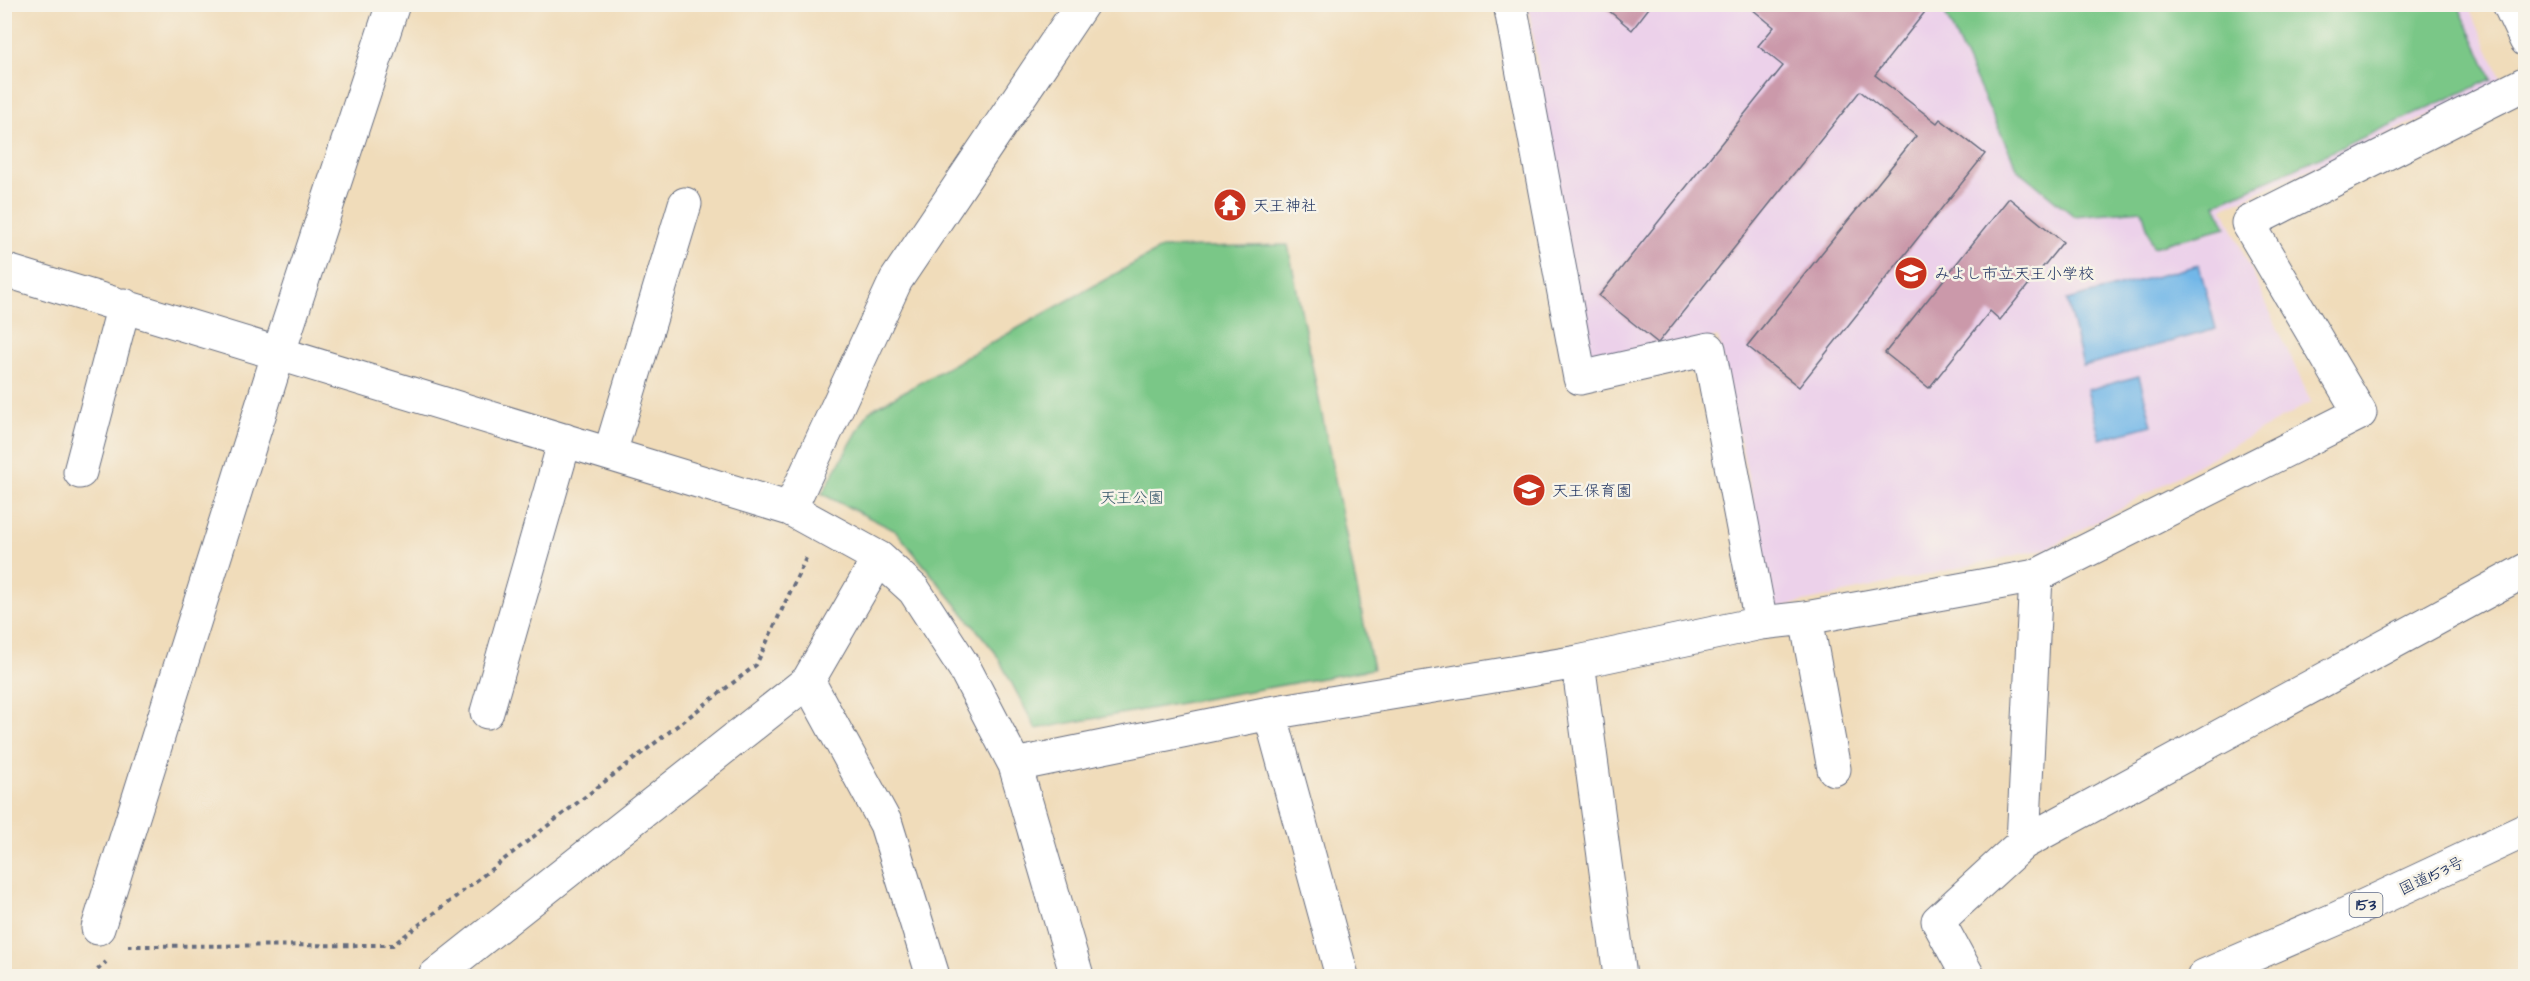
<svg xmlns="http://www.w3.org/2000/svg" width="2530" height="981" font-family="'Architects Daughter','Klee One',sans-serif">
	<rect width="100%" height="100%" fill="#f7f3e8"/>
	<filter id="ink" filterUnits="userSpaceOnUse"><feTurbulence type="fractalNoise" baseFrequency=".0167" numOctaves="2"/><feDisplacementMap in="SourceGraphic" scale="12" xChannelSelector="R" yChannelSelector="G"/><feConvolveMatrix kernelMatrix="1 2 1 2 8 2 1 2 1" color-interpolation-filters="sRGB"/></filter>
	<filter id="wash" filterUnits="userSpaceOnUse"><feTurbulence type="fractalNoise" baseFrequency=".008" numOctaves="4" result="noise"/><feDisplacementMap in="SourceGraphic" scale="24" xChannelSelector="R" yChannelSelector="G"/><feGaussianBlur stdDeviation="1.35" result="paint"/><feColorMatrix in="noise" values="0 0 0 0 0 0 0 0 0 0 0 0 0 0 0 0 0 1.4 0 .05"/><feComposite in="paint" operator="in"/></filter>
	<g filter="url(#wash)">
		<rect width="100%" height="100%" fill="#f0dcba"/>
		<path fill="#ecd1ea" d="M1528,5H2468L2503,82L2223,208L2311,402L2049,548L1776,608L1718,337L1586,371Z"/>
		<path fill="#7ac787" stroke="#4a7b72" stroke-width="1.5" d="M1941,5H2458L2492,79L2216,204L2226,227L2153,247L2142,210L2074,216L2018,170Z
			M1288,245L1373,669L1036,729L995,652L896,531L822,494L869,411L1162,248Z"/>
		<path fill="#72b7e8" stroke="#4673a3" stroke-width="1.5" d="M2199,265L2216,329L2083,366L2067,300Z
			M2139,376L2152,425L2100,439L2087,390Z"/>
		<g id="blocks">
			<path fill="#cb99aa" d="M1601,4H1652L1632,30Z
				M1746,4H1777L1780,7L1782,4H1923L1928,8L1875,75L1937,123L1940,119L1985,154L1799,387L1747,346L1916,136L1860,91L1658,343L1599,296L1783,66L1758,46L1774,27Z
				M2009,198L2063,242L2000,320L1990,311L1929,388L1885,353Z"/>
		</g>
	</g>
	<g filter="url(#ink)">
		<use href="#blocks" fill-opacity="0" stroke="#666c7e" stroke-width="1.5"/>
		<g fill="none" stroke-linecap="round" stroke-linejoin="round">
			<g stroke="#666c7e" stroke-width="35">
				<path id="minor" d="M1510,4L1580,378L1709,349L1761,623
					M2509,4L2526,40
					M4,270L790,509L879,558L914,590L964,667L1015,765L1077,976
					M610,453L685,204
					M80,472L124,305
					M790,509L896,280L1082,4
					M1806,618L1834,769
					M1578,662L1620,976
					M808,681L886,824L933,976
					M487,712L565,440
					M1270,713L1342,976
					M1015,765L1270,713L1578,662L1761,623L1806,618L2036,576L2360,413L2248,223L2526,83
					M2023,843L2036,576
					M98,928L279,352L393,4
					M435,976L808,681L879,558
					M1968,976L1938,921L2023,843L2526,570"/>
			</g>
			<g stroke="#666c7e" stroke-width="35">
				<path id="trunk" d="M2204,976L2336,919L2526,830"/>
			</g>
			<path stroke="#666c7e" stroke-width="4" stroke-dasharray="4.5 4.5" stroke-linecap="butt" d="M128,946L393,945L756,665L806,558
				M91,976L106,962"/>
			<use href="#minor" stroke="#fff" stroke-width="33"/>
			<use href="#trunk" stroke="#fff" stroke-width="33"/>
		</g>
	</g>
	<defs>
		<g id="temple-disc" transform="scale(1.725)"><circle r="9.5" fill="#c8321e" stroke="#f7f3e8"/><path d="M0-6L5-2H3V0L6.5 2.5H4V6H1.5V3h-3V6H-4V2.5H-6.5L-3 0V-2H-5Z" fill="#fff"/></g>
		<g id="school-disc" transform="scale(1.725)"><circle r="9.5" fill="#c8321e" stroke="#f7f3e8"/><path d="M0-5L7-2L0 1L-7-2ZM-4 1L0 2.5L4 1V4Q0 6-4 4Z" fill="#fff"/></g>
	</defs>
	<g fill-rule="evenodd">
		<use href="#temple-disc" x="1230" y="205"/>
		<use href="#school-disc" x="1911" y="273"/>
		<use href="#school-disc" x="1529" y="490"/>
	</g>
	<g text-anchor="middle" stroke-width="5" stroke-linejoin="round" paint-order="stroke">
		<rect fill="#f7f3e8" stroke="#5d6a87" stroke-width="1.5" x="2349.5" y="893" width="33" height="24" rx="4.5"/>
		<g font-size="15" font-weight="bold" fill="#1b2f5e">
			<text x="2366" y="910">153</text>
		</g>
		<g font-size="16" fill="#1b2f5e" stroke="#f7f3e8" text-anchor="start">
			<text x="1253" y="211">天王神社</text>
			<text x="1934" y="279">みよし市立天王小学校</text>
			<text x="1552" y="496">天王保育園</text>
		</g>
		<g font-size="16" fill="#335568" stroke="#f7f3e8">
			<text x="1132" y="503">天王公園</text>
		</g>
		<g font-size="16" fill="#1b2f5e" stroke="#f7f3e8">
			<text transform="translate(2431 875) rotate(-25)" y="6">国道153号</text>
		</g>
	</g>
	<rect width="2530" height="981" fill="none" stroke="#f7f3e8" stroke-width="24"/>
</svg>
